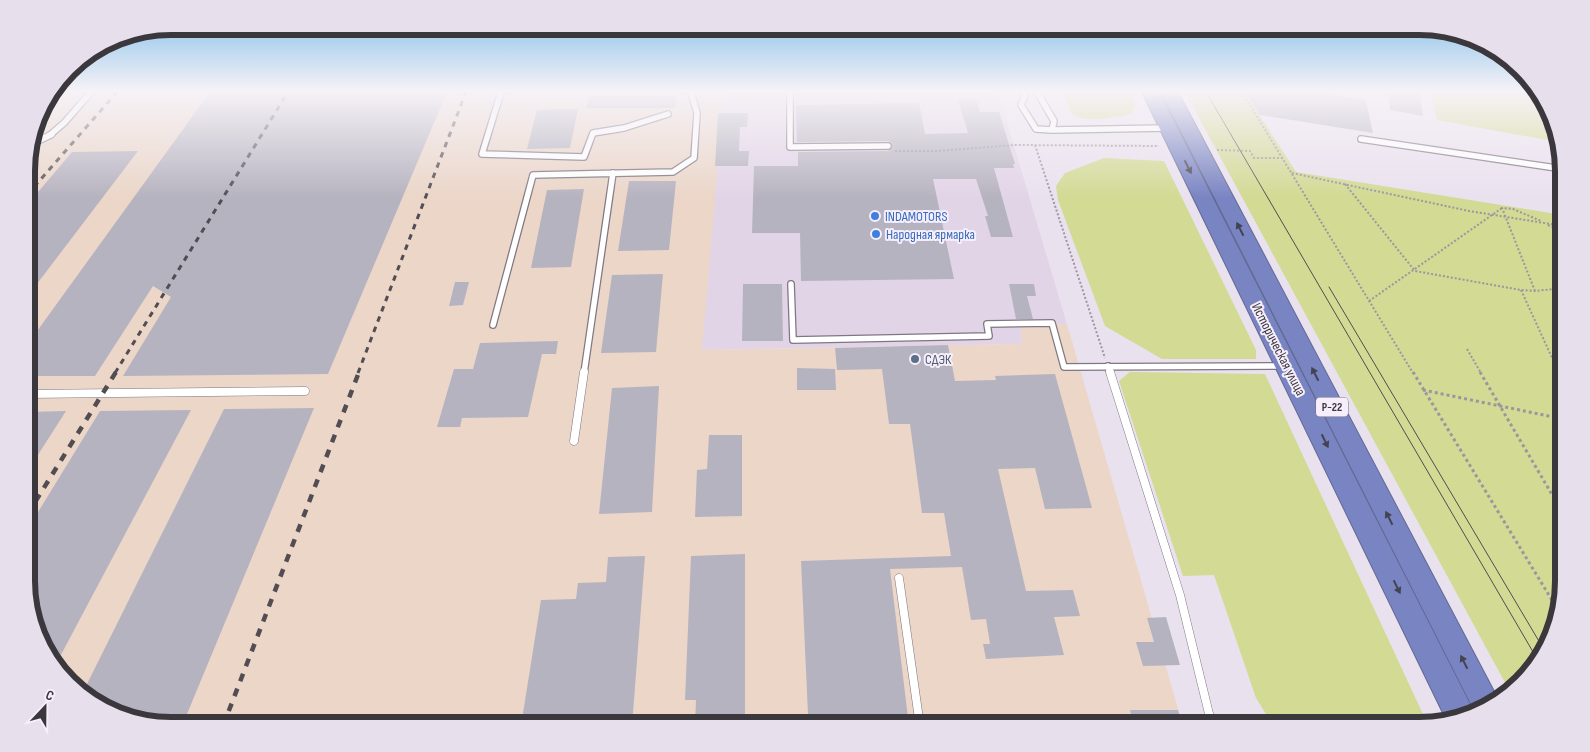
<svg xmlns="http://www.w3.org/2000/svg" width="1590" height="752" font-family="'Sofia Sans Condensed',sans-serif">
	<rect width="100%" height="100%" fill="#eae1ee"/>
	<path fill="#e2d4e7" d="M724,92H998L1067,324L1021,325L1022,344L701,350Z"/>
	<path fill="#ebd6c8" d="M53,92H724L702,350L1022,344L1021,325L1067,324L1183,726H171L116,715L56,669L28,600L27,162L41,107Z"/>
	<path fill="#d2da93" d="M1132,92L1136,106L1131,114C1118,117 1083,124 1073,114C1068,109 1066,99 1063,92Z
		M1245,92L1296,172L1563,215L1564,581L1553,636L1509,690L1185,92Z
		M1538,92L1558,142L1437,120L1431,92Z
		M1104,158L1164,161L1256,350V359H1162L1105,326L1058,200L1056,186L1065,173Z
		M1130,372L1265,374L1428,725H1273L1256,698L1214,575L1183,576L1119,381Z"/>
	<path fill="#b6b3c0" d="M210,92H447L328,374L123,376L171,297L153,286L95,376H27V345Z
		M1245,92H1319L1366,100L1373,133L1260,115Z
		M1389,92H1420L1423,116L1390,110Z
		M589,96H676L675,108H586Z
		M976,99L980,112H999L1015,164H1013L1014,168H994L1013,237H991L985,216H988L976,179H933L954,279L801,281L800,233H752L754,166H798V152L888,151L892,148V143L888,141L797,142L796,105L919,103L925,134L968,133L958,100Z
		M578,109L570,148L527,149L537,110Z
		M718,113H748L747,127H740L739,151H749L748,166H715Z
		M138,151L27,297V205L72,152Z
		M629,181H676L669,250L618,251Z
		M584,189L571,267L531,268L547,190Z
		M663,274L656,352L601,353L612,275Z
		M455,282H469L463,305L449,306Z
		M743,284H782L783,341H742Z
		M1009,284H1034L1036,296H1027L1033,319H1016Z
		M558,341L556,354H542L528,417L462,418L460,427H437L454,369H473L480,343Z
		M948,345L955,381L996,380L995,376L1055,374L1092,508L1045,509L1035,468L998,469L1026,591L1073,590L1080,616L1054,617L1064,655L986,659L983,644H990L986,619L971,620L962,567L890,569L909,726H782V715L808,714L801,561L951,556L944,513H922L910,424H889L882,369L837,370L835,348Z
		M797,368L835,369L836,390H797Z
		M659,386L652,512L599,514L612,388Z
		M314,408L182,726H171L116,715L84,690L224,409Z
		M191,410L55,666L28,600L27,530L100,411Z
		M66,411L27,472V412Z
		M709,435H742V516L695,517L697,470L707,469Z
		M745,554V726H695L696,700H685L691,556Z
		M645,556L632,726H521L541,600L576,599L578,583L606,582L608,557Z
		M1166,617L1180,665L1143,666L1136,642H1154L1147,618Z
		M1130,710H1178L1183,726H1134Z"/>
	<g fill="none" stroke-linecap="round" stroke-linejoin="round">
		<g stroke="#7f7782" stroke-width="8">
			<path id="lane-far1" d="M501,92L482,154L584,157L593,133L624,128L668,114
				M790,92V147L888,146
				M1024,92L1025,95L1021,105L1036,129L1052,130L1054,121L1037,92
				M1052,130L1167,128
				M50,135L64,123L91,92
				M1361,139L1563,169
				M791,284L793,340L989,336L987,324L1052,323L1064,367L1282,366
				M493,325L533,175L673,172L694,158L697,113L691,92
				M1108,366L1110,373
				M584,373L613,173"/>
		</g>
		<g stroke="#7f7782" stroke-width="9">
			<path id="lane" d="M1110,372L1180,595L1212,726
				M27,394L305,391
				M574,441L584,372
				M899,578L920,726"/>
		</g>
		<g stroke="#7f7782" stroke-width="2">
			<path id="street" d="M50,132L55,135L53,137L30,148L32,140Z"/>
		</g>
		<g stroke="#636993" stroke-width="2">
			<path id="highway" d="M1142,92H1159L1473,710L1446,719Z
				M1161,92H1178L1499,701L1474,710Z"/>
		</g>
		<path stroke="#9c969f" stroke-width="2" stroke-dasharray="2 2" stroke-linecap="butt" d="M1242,92L1413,373
			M1035,145L1105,358
			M1217,150L1250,151L1254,158H1283
			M895,151H937L1015,145L1159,146
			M1292,173L1469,211L1563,226
			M1345,184L1415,271L1521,290L1535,291L1563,288
			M1548,225L1563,232
			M1521,290L1559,373
			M1535,291L1502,208L1513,209L1541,221
			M1369,301L1502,208
			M1467,349L1481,373"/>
		<path stroke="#9c969f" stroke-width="3" stroke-dasharray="3 3" stroke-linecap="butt" d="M1413,372L1558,610
			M1480,372L1564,515
			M1558,372L1563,382
			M1423,390L1563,419"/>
		<use href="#lane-far1" stroke="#fff" stroke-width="5.5"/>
		<use href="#lane" stroke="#fff" stroke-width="8"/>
		<use href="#street" fill="#fff" fill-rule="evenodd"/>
		<use href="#highway" fill="#7984c2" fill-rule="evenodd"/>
		<path stroke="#514d53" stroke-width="1" d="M1206,92L1536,657
			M1329,287L1543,648"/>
		<path stroke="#514d53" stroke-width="3" stroke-dasharray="5.5 5.5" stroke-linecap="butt" d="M27,195L117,92
			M115,373L288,92
			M358,373L466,92"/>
		<path stroke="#514d53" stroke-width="4.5" stroke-dasharray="8 8" stroke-linecap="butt" d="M27,515L116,372
			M223,726L359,372"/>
	</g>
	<defs><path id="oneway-solid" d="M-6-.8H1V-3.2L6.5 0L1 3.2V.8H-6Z" transform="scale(1.25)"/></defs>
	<g fill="#444351">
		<use href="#oneway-solid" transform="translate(1188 167) rotate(63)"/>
		<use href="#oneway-solid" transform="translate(1240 229) rotate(-117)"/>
		<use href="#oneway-solid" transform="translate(1315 374) rotate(-117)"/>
		<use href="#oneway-solid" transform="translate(1325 441) rotate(64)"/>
		<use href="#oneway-solid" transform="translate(1389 518) rotate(-117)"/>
		<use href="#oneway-solid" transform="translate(1397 587) rotate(64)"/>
		<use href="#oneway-solid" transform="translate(1464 662) rotate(-117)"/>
	</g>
	<linearGradient id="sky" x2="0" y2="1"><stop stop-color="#7abbe8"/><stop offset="0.46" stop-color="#f6f2f7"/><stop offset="1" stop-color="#f6f2f7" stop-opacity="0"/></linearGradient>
	<rect width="1590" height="198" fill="url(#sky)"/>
	<g fill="#3f7fe0" stroke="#f7eefb" stroke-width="2">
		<circle cx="875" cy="216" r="5"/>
		<circle cx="876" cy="234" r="5"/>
	</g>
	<circle fill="#5c6f8a" stroke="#f7eefb" stroke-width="2" cx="915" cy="359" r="5"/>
	<g text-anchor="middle" stroke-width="4" stroke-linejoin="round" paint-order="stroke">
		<rect fill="#f7eefb" stroke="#736f76" stroke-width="1" x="1316" y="397.5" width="32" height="19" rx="4"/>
		<g font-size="12" font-weight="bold" fill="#3b383d">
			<text x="1332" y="411">Р-22</text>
		</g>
		<g font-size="14" fill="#366cbe" stroke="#f7eefb" text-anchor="start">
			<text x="885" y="221">INDAMOTORS</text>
			<text x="886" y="239">Народная ярмарка</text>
		</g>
		<g font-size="14" fill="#3b383d" stroke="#f7eefb">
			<text transform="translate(1279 349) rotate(63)" y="5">Историческая улица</text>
		</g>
		<g font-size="14" fill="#4e5e75" stroke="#f7eefb" text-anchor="start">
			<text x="925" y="364">СДЭК</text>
		</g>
	</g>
	<path d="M0 0H1590V752H0ZM171 35H1419A136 136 0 0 1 1555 171V581A136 136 0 0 1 1419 717H171A136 136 0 0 1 35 581V171A136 136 0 0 1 171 35Z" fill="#e8dfec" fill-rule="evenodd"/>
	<path fill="none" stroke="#3b383d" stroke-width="6" d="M171 35H1419A136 136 0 0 1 1555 171V581A136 136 0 0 1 1419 717H171A136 136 0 0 1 35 581V171A136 136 0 0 1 171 35Z"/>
	<g transform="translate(45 707) rotate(22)" stroke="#f7eefb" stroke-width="4" paint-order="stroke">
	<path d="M0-4L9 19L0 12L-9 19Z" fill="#3b383d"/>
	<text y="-8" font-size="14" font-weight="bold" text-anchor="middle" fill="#3b383d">С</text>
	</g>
</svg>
